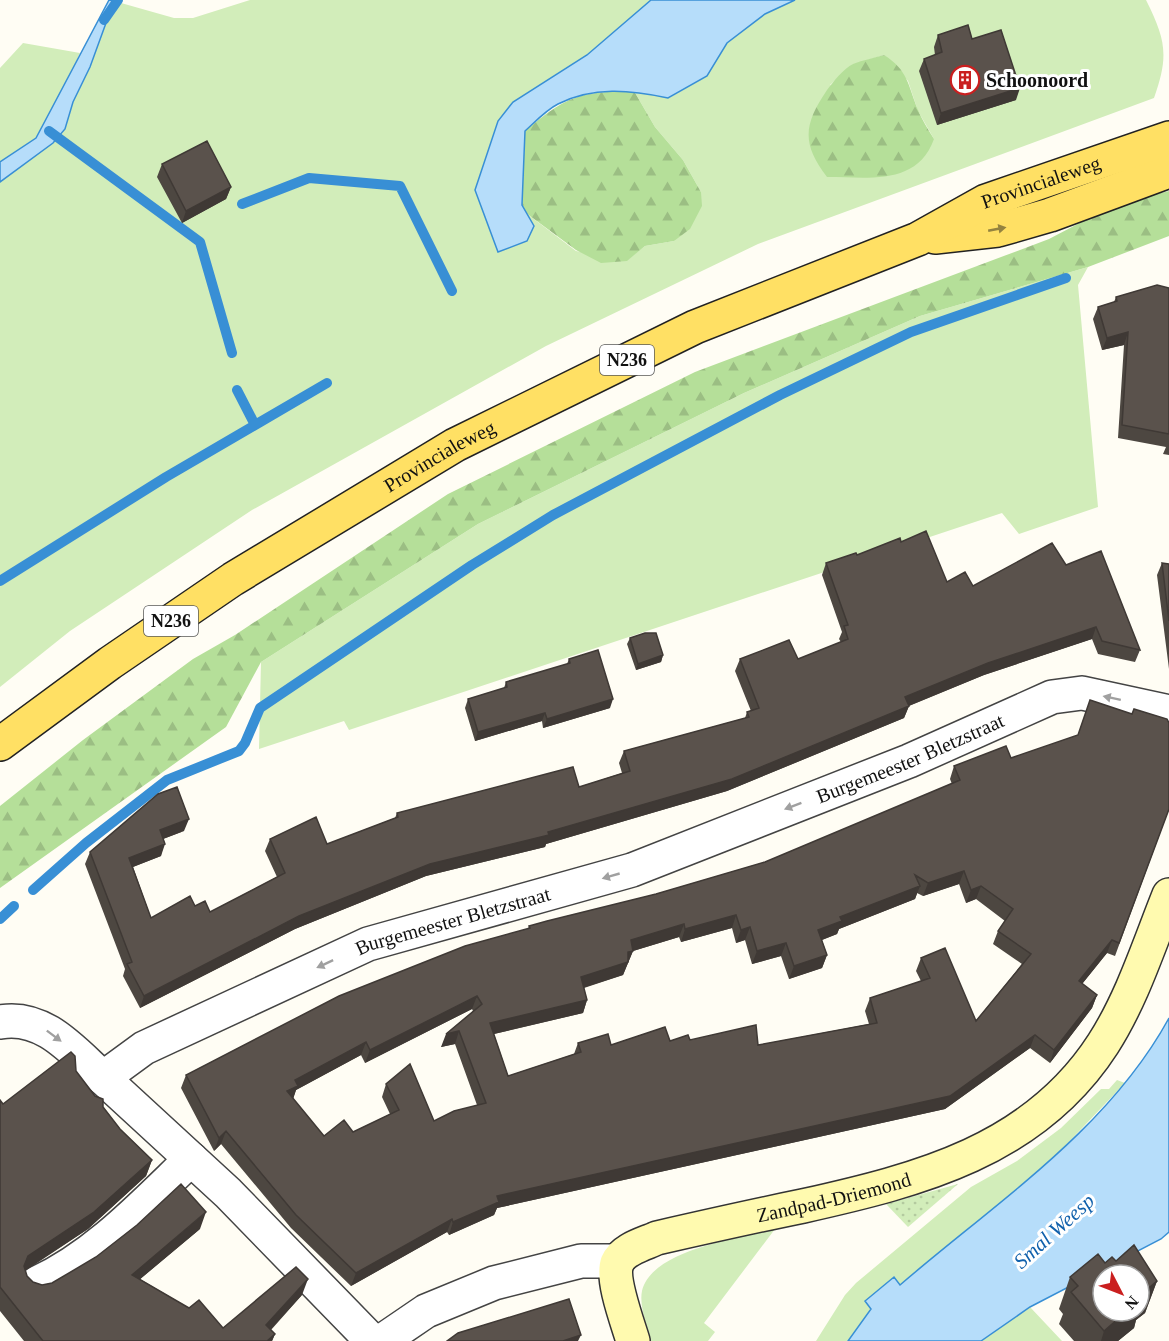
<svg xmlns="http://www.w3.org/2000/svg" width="1169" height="1341" font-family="Georgia,serif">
	<defs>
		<pattern id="forest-firs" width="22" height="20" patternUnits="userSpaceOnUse" patternTransform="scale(1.5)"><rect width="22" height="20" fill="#b5df99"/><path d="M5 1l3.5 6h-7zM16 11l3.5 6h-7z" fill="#9bbe83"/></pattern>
		<pattern id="garden-dots" width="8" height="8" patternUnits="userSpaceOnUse" patternTransform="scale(1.5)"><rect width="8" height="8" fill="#d2edba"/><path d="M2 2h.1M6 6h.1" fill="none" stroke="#b3ca9f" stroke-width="1.8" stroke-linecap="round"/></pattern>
	</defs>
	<rect width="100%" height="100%" fill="#fffdf4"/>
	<path fill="#d2edba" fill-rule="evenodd" d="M250,0H651L587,55L513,102L498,121L475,190L534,226L526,213L576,251L626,261L645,246L674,241L701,192L683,160L655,127L634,91L669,98L707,76L727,43L765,14L795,0H1146C1166,40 1169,56 1154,98L758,244L546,346L252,510L70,631L0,687V182L53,143L65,129L73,102L90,67L114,1L174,18H193ZM884,55L908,81L918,111L934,139L830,85L852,65Z
		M23,43L80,53L59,98L36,138L0,162V68Z
		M1088,267L1078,285L1098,507L1019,534L1002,513L349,730L344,721L259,749L261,662L478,524L744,393L920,316Z
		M1117,1080L1125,1083L1045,1167L900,1285L894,1277L866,1301L871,1309L848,1341H816L845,1295L856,1283L971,1187L1017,1161L1061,1128L1101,1089H1109Z
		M775,1229L704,1323L715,1332L708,1341H650C647,1327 639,1305 642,1291C651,1250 740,1238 775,1229Z
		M1030,1307L1062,1341H981L987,1337Z"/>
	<path fill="url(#forest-firs)" d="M884,55C908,70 908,85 918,110C922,120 928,129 934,139C917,186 869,177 827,177C801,143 804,124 827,90C833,82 844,68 853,64C863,60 874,58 884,55Z
		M634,91L655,127L683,160L701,192L702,206L690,229L674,241L645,246L627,261L601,263L576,250L526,213L522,205L525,131C568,95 579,92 634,91Z
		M1169,191V236L1088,267L920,316L744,393L478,524L261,662L226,727L0,888V806L83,740L193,659L235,635L448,494L695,372L1049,239L1116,204Z"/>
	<path fill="url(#garden-dots)" d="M958,1184L908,1227L886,1204Z"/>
	<path fill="#b6ddfa" stroke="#388fd5" stroke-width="1.5" d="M109,0L114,1L90,67L73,102L65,129L53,143L0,182V162L36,138Z
		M651,0H795L765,14L727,43L707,76L668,98C631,90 593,86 558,104C546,110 535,122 525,131L522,205L534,226L527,241L498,252L475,190L498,121L513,102L587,55Z
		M1169,1018V1232L1161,1239L1030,1307L981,1341H848L871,1309L865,1301L894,1277L900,1285C995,1203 1108,1130 1169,1018Z"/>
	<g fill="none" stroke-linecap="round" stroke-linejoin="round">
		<path stroke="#388fd5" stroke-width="10" d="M104,20L118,0
			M49,131L200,242L232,353
			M242,204L309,178L400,186L452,291
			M237,390L255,425
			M0,581L166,477L327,383
			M33,890L86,843L167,780L239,751L245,743L260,708L472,565L553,515L780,395L911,332L1066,278
			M0,919L14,906"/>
		<g stroke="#444" stroke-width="36">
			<g id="street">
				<path d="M0,1022C44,1014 74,1052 103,1078"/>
				<path d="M37,1283C97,1255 144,1204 191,1159"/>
				<path id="s1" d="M372,1341L228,1193L103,1078L144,1048L368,944L632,870L909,761L1052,697L1082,693L1169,712"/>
				<path d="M382,1341L426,1311L494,1283L581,1261H618"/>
			</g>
		</g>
		<g stroke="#333" stroke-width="36">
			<g id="secondary">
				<path id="s2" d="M633,1341C628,1324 611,1279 617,1263C623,1249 644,1244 657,1238C705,1227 754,1216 803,1206C919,1180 1034,1151 1103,1044C1132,999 1149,945 1169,895"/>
			</g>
		</g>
		<g stroke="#222" stroke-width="36">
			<g id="primary">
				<path d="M935,237L998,230L1050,215L1169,171"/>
				<path id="s3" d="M0,744L110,663L233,579L455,445L695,327L918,239L986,201L1169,138"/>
			</g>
		</g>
		<use href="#street" stroke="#fff" stroke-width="33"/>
		<use href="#secondary" stroke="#fffaaf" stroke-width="33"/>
		<use href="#primary" stroke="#ffe064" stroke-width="33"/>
	</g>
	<path fill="#4d4741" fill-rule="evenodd" d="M938,35L972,39L1016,100L937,125L919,71L924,59L935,55L934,47Z
		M162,164L231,187L226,199L182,223L157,177Z
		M1169,288V455L1163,454L1166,447L1118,438L1124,345L1102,350L1093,319L1098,307L1114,302L1116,297Z
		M901,542L947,582L973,586L1066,565L1140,650L1135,662L1098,654L1092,639L984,675L909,706L904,718L727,791L546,844L545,847L426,876L295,929L140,1008L123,976L125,969L85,864L90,852L184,831L163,839L161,856L133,867L151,918L195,906L210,912L277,877L265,851L270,839L327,844L395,818L397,813L579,787L622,773L619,763L624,751L745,718L747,712L751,711L735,671L740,659H798L841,642L839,639L842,632L822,575L826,563L857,555Z
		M1162,563L1169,564V669L1157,575Z
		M630,638L663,655L661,662L636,670L627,644Z
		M569,659L610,708L543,728L542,721L475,741L465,708L468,699L504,688L506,682L567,664Z
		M1011,758L1169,809L1115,956L1107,953L1082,984L1097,995L1092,1008L1050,1063L1030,1048L945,1109L497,1208L494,1215L449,1235L447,1232L351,1286L291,1228L221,1144L214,1151L181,1088L186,1075L528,929L529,926L656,894L765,862L952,784L950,779L954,766ZM959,884L966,903L976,899L1005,921L998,931L993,944L1022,964L976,1021L921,958L916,971L921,981L870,998L865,1011L869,1024L758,1045L690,1040L611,1045L578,1043L574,1054L508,1076L494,1034L583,1013L587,1000L584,988L623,975L633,951L679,937L681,942L732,928L736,943L745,940L752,964L781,956L789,979L822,968L827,955L822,940L837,934L839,929L915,899L917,893L923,896ZM472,1009L473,1011L441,1047L455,1044L477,1105L434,1121L386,1084L382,1097L390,1114L353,1132L324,1136L293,1099L296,1090L361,1055L365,1063Z
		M76,1071L120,1129L152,1160L146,1176L88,1229L25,1270L27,1276L33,1282L42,1285L52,1283L200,1229L140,1279L223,1328L302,1295L271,1330L275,1334L272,1341H24L0,1311V1100L3,1104Z
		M1116,1261L1157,1281L1145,1313L1136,1320L1134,1328L1118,1341H1074L1059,1324L1063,1314L1059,1309L1070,1277L1105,1263Z"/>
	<path fill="#3f3935" d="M1020,88L1016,100L937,125L941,113Z
		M231,187L226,199L182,223L186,211Z
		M1128,332L1124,345L1102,350L1107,338Z
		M1096,627L1092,639L984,675L901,709L905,697L988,663Z
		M663,655L661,662L636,670L638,664Z
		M613,699L610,708L543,728L547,719Z
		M909,706L904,718L727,791L546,844L545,847L426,876L295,929L140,1008L144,996L299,916L430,864L548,832Z
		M545,713L542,721L475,741L478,732Z
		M189,819L184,831L155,842L160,830Z
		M165,844L161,856L125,870L129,858Z
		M964,871L959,884L923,896L928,883Z
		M920,886L915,899L839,929L837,934L814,943L818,930L840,917Z
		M981,886L976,899L966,903L971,890Z
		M736,915L732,928L681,942L685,929Z
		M684,924L679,937L633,951L623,975L576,990L581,977L631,940Z
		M750,927L745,940L736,943L741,930Z
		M1112,940L1107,953L1074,994L1079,981Z
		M786,943L781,956L752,964L757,951Z
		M827,955L822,968L789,979L794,966Z
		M1097,995L1092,1008L1050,1063L1054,1050Z
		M477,996L472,1009L365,1063L370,1050Z
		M587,1000L583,1013L485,1036L490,1023Z
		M459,1031L455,1044L441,1047L446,1034Z
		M1035,1035L1030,1048L945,1109L497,1208L494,1215L449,1235L453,1222L497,1196Z
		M366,1042L361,1055L296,1090L293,1099L287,1091L295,1080Z
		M226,1131L221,1144L214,1151L219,1138Z
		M152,1160L146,1176L88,1229L22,1273L28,1256Z
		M206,1212L200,1229L126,1291L132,1275Z
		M452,1219L447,1232L351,1286L356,1273Z
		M308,1279L302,1295L260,1341L266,1325Z
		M1157,1281L1145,1313L1136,1320L1134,1328L1118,1341H1101L1104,1331L1127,1311H1139V1301L1143,1293Z
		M275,1334L272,1341H267Z
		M581,1335L578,1341H562V1340Z"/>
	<path fill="#5a524c" stroke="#3f3935" stroke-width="1.5" fill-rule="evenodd" d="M968,25L972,39L1001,30L1020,88L941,113L924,59L942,52L938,35Z
		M207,141L231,187L186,211L162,164Z
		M1157,285L1169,288V434L1122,425L1128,332L1107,338L1098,307L1117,301L1116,297Z
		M926,531L947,582L965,572L973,586L1052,543L1066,565L1101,551L1140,650L1102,641L1096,627L988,663L905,697L909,706L732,779L548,832L549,835L430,864L299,916L144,996L127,964L132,962L90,852L158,794L177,787L189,819L160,830L165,844L129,858L151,918L190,896L195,906L205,901L210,912L285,873L270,839L316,817L327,844L398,817L397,813L573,767L579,787L630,771L624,751L749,717L747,712L759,708L740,659L789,640L798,659L848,639L844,626L848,625L826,563L856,553L857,555L900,538L901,542Z
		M1162,563L1169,564V621Z
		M645,633H656L663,655L638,664L630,638Z
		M598,650L613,699L547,719L545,713L478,732L468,699L507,687L506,682L570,663L569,659Z
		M1090,700L1132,714L1134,709L1167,719L1169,723V809L1119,943L1112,940L1079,981L1097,995L1054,1050L1035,1035L950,1096L497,1196L499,1202L453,1222L452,1219L356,1273L296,1215L226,1131L219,1138L186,1075L339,996L465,946L530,928L529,926L547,921L656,894L765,862L960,780L954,766L1006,746L1011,758L1078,735ZM964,871L971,890L981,886L1013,909L998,931L1031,954L976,1021L945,948L921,958L930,978L870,998L877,1023L758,1045L756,1025L690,1040L688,1035L670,1041L665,1027L611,1045L608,1034L578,1043L581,1052L508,1076L490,1023L587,1000L581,977L628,962V952L633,951L631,940L684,924L685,929L736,915L741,930L750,927L757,951L786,943L794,966L827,955L818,930L842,921L840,917L920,886L915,875L928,883ZM477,996L482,1004L446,1034L459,1031L486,1103L454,1111L434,1121L410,1064L386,1084L399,1110L353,1132L344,1120L324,1136L287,1091L298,1086L295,1080L366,1042L370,1050Z
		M71,1052L75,1056L76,1071L95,1096L103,1099V1107L120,1129L152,1160L94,1212L28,1256L24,1266L27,1276L33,1282L42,1285L52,1283L96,1257L137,1225L181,1184L206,1212L132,1275L189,1308L199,1300L223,1328L296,1267L308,1279L266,1325L275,1334L267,1341H43L0,1287V1100L3,1104Z
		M1134,1245L1157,1281L1143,1293L1145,1296L1139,1301V1275H1103V1311H1127L1104,1331L1071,1292L1078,1286L1070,1277L1098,1254L1105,1263L1112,1257L1116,1261Z
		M569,1299L581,1335L563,1341H447L458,1333Z"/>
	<defs><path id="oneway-solid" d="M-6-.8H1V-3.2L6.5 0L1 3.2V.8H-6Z" transform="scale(1.5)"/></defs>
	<use fill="#94833f" href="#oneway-solid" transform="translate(997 229) rotate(-11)"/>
	<g fill="#a0a0a0">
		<use href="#oneway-solid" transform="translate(1112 698) rotate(-168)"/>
		<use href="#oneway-solid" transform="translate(793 806) rotate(159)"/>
		<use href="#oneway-solid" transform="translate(611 876) rotate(164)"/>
		<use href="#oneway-solid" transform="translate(325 964) rotate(155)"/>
		<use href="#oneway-solid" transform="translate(54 1036) rotate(37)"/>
	</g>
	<defs>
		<g id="building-ring" transform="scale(1.5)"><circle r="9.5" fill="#fff" stroke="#ca1f1f" stroke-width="1.5"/><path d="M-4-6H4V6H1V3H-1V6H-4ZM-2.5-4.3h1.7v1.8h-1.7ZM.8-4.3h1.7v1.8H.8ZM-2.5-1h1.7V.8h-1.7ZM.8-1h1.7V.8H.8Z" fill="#ca1f1f"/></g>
	</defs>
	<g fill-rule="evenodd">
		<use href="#building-ring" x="965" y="80"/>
	</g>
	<g text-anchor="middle" stroke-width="6" stroke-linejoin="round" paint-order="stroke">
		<g fill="#fff" stroke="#585858" stroke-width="1.5">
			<rect x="600" y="345" width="54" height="30" rx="4.5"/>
			<rect x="144" y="606" width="54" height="30" rx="4.5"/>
		</g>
		<g font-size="18" font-weight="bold" fill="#111">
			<text x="627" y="366">N236</text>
			<text x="171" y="627">N236</text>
		</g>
		<g font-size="20" font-weight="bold" fill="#111" stroke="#fff" text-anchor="start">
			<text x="986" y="87">Schoonoord</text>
		</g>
		<g font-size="20" fill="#111" stroke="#fff">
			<text dy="7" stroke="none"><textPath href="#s3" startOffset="1188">Provincialeweg</textPath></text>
			<text dy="7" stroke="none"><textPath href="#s3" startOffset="526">Provincialeweg</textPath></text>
			<text dy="7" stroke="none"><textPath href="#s1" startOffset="1248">Burgemeester Bletzstraat</textPath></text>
			<text dy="7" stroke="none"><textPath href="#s1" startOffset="762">Burgemeester Bletzstraat</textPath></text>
			<text dy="7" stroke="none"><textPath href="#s2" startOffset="310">Zandpad-Driemond</textPath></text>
		</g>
		<g font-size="21" font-style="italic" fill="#1161ac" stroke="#fff">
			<text transform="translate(1054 1231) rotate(-42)" y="7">Smal Weesp</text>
		</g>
	</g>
	<g transform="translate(1121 1293) rotate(132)"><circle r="28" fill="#ffffff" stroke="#a0a0a0" stroke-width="1.5"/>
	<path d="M0-4.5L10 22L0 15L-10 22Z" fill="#ca1f1f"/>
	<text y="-9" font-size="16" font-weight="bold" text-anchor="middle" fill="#111111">N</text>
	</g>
</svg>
